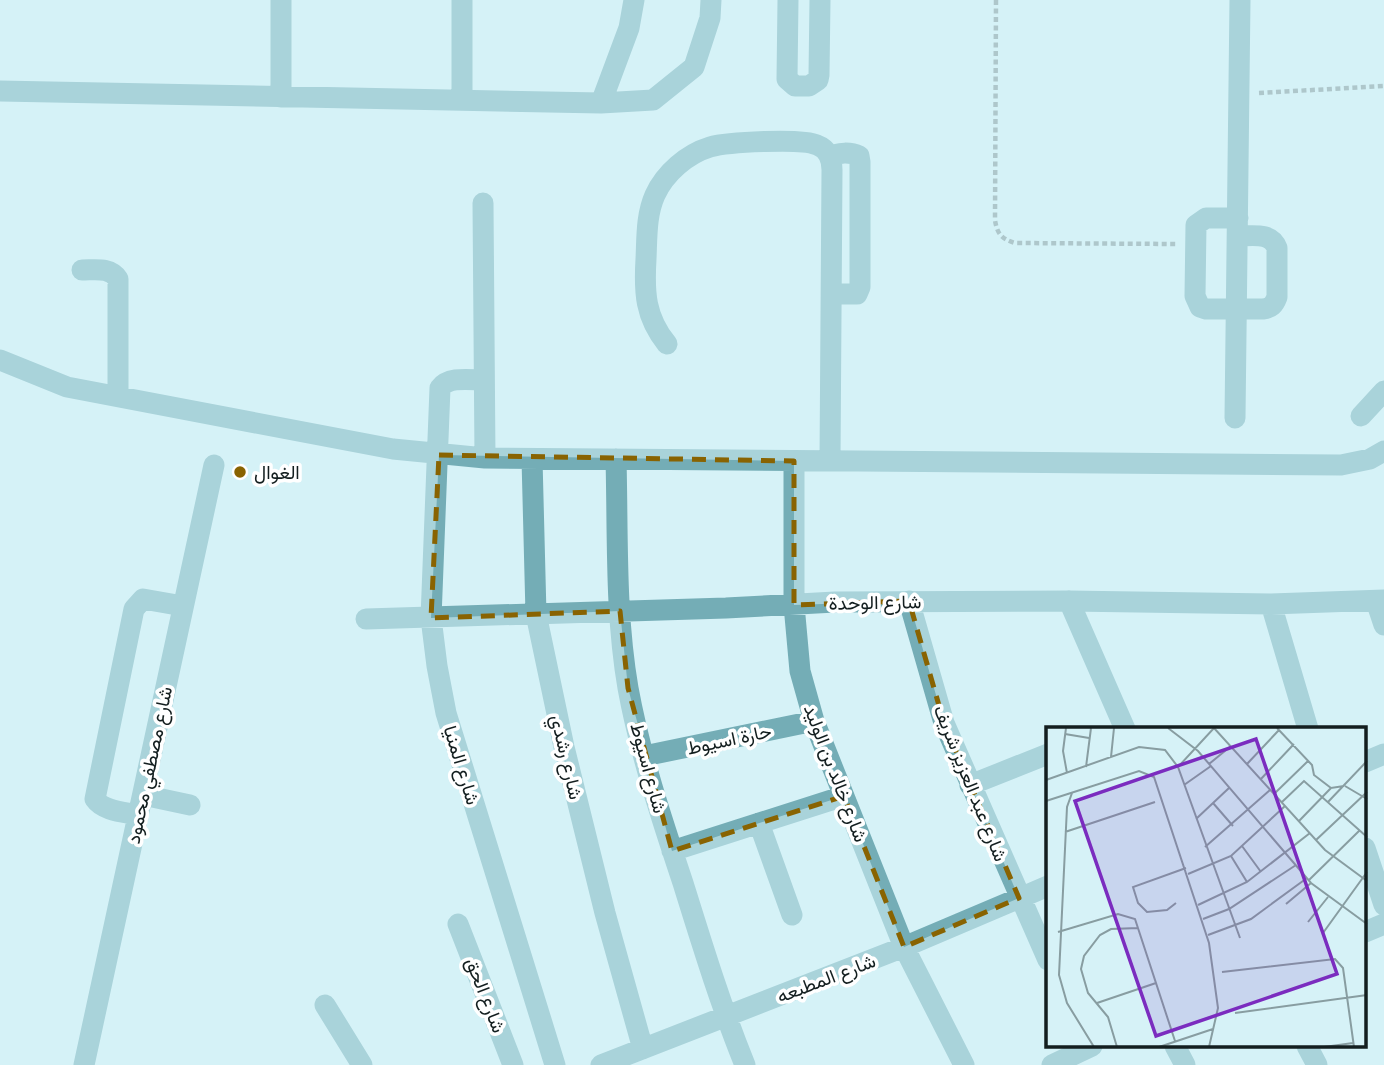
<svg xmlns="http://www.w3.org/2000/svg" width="1384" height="1065" font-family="'Public Sans',Vazirmatn,sans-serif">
	<rect width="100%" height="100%" fill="#d6f2f7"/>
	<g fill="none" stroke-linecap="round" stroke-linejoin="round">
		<path stroke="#7f9396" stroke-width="4.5" stroke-dasharray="5 3.5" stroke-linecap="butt" d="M996,0L995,220C997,234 1002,239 1015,243L1176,244
			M1259,93L1384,86"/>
		<path stroke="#74adb6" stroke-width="21" d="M788,0L787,79L795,86H809L818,80L819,75L820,0
			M0,91L601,103L653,100L694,67L710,18L711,0
			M281,97V0
			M462,100V0
			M601,103L629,28L634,0
			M830,157C838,152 851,152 859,156L860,162V287L857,294H832
			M483,203L485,458
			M1238,236C1253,236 1271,232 1277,248V297C1274,305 1271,308 1263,309H1206L1200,307L1195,296L1196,225L1206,218H1238
			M82,270C96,270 110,267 118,279V396
			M667,344C645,317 644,292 646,259C647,238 646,215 655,195C665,173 687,154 710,147C727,142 802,138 817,145C828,149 832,159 832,170L830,461
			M0,360L67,387L393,449L485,458L1341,465L1370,459L1384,451
			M484,380C470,380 449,376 440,388L431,618L437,666L446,713L555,1065
			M1361,416L1384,391
			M1235,418L1240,0
			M532,459L536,614L564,747L605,913L643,1049
			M616,459C618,535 615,613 628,688C640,754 662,820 683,883C702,944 721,1006 745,1065
			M794,461V605L800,671L814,721L904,947L964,1065
			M909,601L944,723L1048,960
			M1069,601L1125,729
			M1376,601L1384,625
			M1271,604L1308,729
			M366,619L726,608L835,602L1069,601L1271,604L1384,600
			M644,756L814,721
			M1365,762L1384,754
			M970,785L1048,754
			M143,795L190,805
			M138,815C124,812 103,811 95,799L134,609L143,599L183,606
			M759,823L792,915
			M1365,848L1384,905
			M672,851L844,796
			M458,924L513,1065
			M1365,932L1384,924
			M325,1005L362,1065
			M1175,1046L1185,1065
			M1307,1046L1317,1065
			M84,1065L214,465
			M601,1065L904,947L1048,886
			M1052,1065L1092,1046"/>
	</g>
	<path d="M0 0H1384V1065H0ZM439,455L794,461V605L909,601L944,723L1019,898L904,947L844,796L672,851L628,688L620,611L431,618Z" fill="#d6f2f7" fill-opacity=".55" fill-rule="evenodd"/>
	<path fill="none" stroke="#896301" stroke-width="5" stroke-dasharray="14 9" stroke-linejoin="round" d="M439,455L794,461V605L909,601L944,723L1019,898L904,947L844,796L672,851L628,688L620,611L431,618Z"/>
	<circle fill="#896301" stroke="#fff" stroke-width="2.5" cx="240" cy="472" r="7"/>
	<g text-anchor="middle" stroke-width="7" stroke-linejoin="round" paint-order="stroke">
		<g font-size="19" fill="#131e1f" stroke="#fff" text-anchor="start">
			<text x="254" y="479">الغوال</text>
		</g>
		<g font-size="19" fill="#131e1f" stroke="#fff">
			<text transform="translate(875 602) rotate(-1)" y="7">شارع الوحدة</text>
			<text transform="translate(729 739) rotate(-12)" y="7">حارة اسيوط</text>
			<text transform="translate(567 757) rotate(77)" y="7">شارع رشدي</text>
			<text transform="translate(149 765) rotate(-78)" y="7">شارع مصطفي محمود</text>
			<text transform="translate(462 765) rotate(73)" y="7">شارع المنيا</text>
			<text transform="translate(649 768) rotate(75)" y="7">شارع اسيوط</text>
			<text transform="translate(836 773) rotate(69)" y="7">شارع خالد بن الوليد</text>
			<text transform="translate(971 783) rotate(68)" y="7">شارع عبد العزيز شريف</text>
			<text transform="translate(826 978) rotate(-21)" y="7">شارع المطبعه</text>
			<text transform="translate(486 995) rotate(69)" y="7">شارع الحق</text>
		</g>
	</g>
	<g transform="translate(1046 727)">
		<rect width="320" height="320" fill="#d6f2f7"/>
		<path fill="none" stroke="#889da1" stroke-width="2" d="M20,1L17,24L21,46M122,1L152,24L265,156L321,197M231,1L266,38L268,48L285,61L298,59M19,7L43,11M65,30L68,1M163,37L185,19M201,37L233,3M40,40L45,1M132,40L168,1L279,123L321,154M0,53L93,20L119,23L132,40L194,211M214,53L248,17M138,58L165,39M299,59L321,72M26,66L21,80L13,248L21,276L48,320M228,67L262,34M0,74L93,44L108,50L163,216L172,281L163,320M236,75L258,54L321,110M282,75L321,34M167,76L187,99M150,92L183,61M253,94L285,61M19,105L109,75M270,113L321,65M196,119L215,145M159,120L224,63M185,129L201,155M142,147L185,129L239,79M263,153L313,104M130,176L121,183L101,185L92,176L87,160L140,141M240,177L265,156M152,178L201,155L264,106M157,192L183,182L250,138M262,195L282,170M12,205L72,187L89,192L129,314M277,206L321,145M162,208L205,192L261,151M176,245L289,232L297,241L308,320M51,276L110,256M189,286L321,268M71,320L62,290L42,266L35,242L38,229L54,208L65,202L92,201M113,320L167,302M278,320L307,316"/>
		<path fill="#7b2cbf" fill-opacity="0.15" stroke="#7b2cbf" stroke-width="3.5" d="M210,12L291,247L110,309L29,74Z"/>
		<rect width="320" height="320" fill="none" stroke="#131e1f" stroke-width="3.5"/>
	</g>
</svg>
